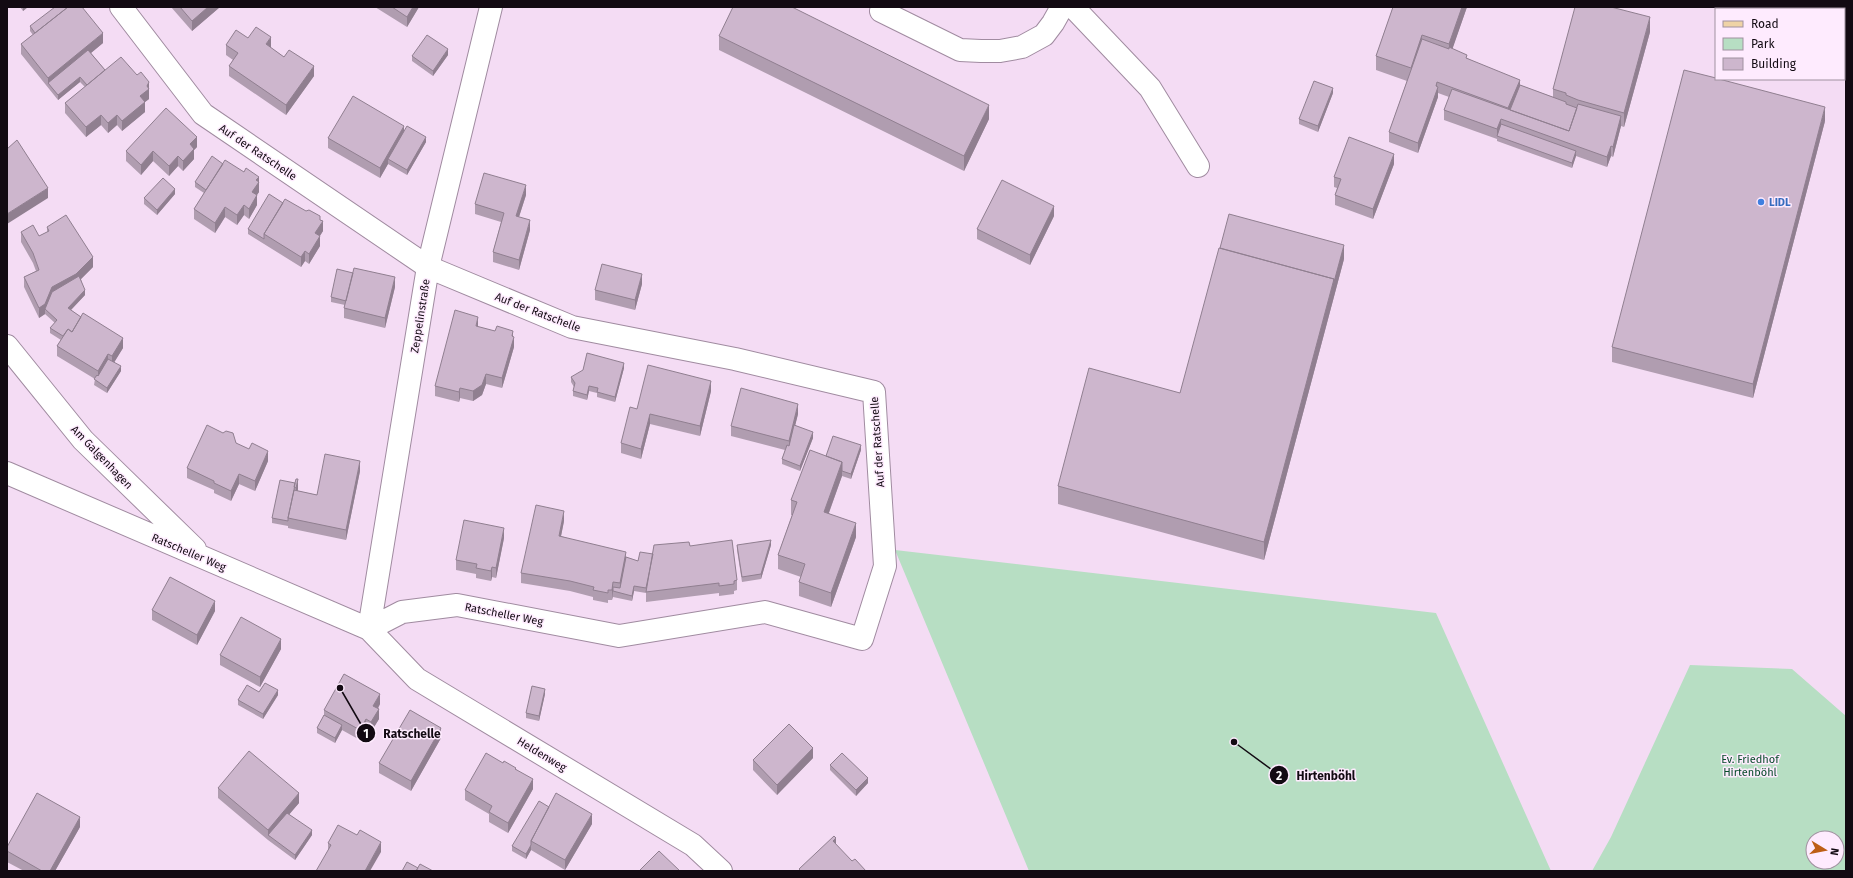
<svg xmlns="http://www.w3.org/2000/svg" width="1853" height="878" font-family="'Fira Sans',sans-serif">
	<rect width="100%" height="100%" fill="#f4dcf4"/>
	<path fill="#b7dec3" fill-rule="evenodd" d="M895,550L1436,613L1551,871H1029Z
		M1690,665L1792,669L1846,716V871H1592L1611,837ZM1813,838H1837V862H1813Z"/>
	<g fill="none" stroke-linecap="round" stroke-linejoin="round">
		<g stroke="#a08ba0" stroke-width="24">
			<path id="minor" d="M121,7L203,114L428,267L572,327L735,359L874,392L885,566L862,639L765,612L619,636L457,605L402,612L369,629
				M1073,7L1150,88L1198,166
				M881,11L960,50L981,51H1000L1022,47L1044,35L1053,23L1062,7
				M7,346L83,440L195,549
				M7,473L369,629L417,679L693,845L721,871
				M369,629L428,267L491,7"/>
		</g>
		<g stroke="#fff" stroke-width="24">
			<path id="major" d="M1732,7L1741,9
				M1844,33L1846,34"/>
		</g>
		<use href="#minor" stroke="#fff" stroke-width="22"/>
		<use href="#major" stroke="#efd3a6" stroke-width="22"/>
	</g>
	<path fill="#b09db0" d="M20,7H28L23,11Z
		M171,7H220L192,31Z
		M375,7H419L407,27Z
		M1393,7H1467L1452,49L1467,58L1520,85L1553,97V89L1650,32L1624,127L1621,126L1613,157L1611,156L1607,167L1576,156L1572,168L1497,141V139L1444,120V110L1449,97L1438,93V97L1418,153L1389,142V132L1407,81L1376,70V56Z
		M30,26L103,43L91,53L105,70L149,92V99L145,102V112L122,131L117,125L108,133L101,125L86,137L65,113V103L85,87L80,82L58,100L21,54V44L33,35L30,31Z
		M719,36L989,119L964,171L719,50Z
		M248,38L271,47H270L284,57L314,76L286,115L229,76V66L233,60L226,55V45Z
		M448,55L433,76L412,61V56Z
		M1333,93L1318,132L1299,124V119Z
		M1825,121L1753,398L1612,362V347Z
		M404,131L426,142L407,175L388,164L380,178L328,148V138Z
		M197,147L194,150V159L183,171L178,166L169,176L153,161L141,175L126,161V151Z
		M223,164L259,181V192L257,195V205L249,219L244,215L237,225L225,217L215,233L194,219V209L204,193L195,187V182Z
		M1394,164L1373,219L1335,205V195L1337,188L1334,187V177Z
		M175,194L157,215L144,204V198Z
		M526,195L519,217L530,230L519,270L493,262V252L501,222L475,214V204Z
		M283,203L320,220L323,231L320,236V246L309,264L305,261L301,267L248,234V229Z
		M1054,216L1030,265L977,239V229Z
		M47,227L93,267L81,279L85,295L71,310L123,348L114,362L121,371L107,393L94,385L95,379L57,356V346L61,340L50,333V328L55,323L45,314L39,318L24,287V277L36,271L33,263L21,242V232L39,236L47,232Z
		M1344,259L1264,560L1058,504V486L1180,393Z
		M642,284L635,310L595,300V290Z
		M395,287L385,328L344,318V308L345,305L331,302V297Z
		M478,327L513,336L514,347L502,388L486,384L482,395L473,401L460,398L459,402L435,396V386Z
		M624,368L615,402L597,397V393L589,391L587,400L573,396V391L574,387L571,382V377Z
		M711,391L700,436L650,424L641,459L621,453V443L637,409Z
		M798,414L795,425L813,438L800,471L782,464V459L785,450L731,436V426Z
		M236,443L268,461L255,491L239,484L231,501L214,493V490L187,478V468Z
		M861,450L851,479L842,476L829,513L856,537L831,607L799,596V582L801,577L778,569V555L792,515H791V500L826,456Z
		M360,471L346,540L288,528V526L272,523V518L295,483L298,489V491L317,495Z
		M564,521L561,536L638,561L653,554L690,546L737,580V590L734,591V594L719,596V593L646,602V593L634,591L632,601L613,597L612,600H608V603L593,600V597L570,591L521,583V573Z
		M504,538L496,578L492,577L491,581L476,578V574L456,570V560Z
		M737,545H771L761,579L742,582L737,550Z
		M152,610L215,611L197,645L152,620Z
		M281,649L260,687L220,665V655Z
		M259,692L278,695L263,719L238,705V700Z
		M545,694L539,721L526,718V713Z
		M380,704L378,709L379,719L371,732L366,729L360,740L342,730L335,743L317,733V728L324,715V710Z
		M441,738L411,791L379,773V763Z
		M813,758L777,795L753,770V760Z
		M830,765L868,783L856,796L830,770Z
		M516,769L533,789L508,833L489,822V814L465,800V790Z
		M218,788L299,803L289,814L312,835L295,860L268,840L218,798Z
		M549,807L592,824L565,870L531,850L526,859L512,851V846Z
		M80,827L55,871H24L7,862V847Z
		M328,843L381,852L328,850Z"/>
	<path fill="#907f90" d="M23,7H28L23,11Z
		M208,7H220L192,31V21Z
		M413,7H419L407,27V17Z
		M1462,7H1467L1449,59V44Z
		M1650,17V32L1624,127V113Z
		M103,33V43L51,86L48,83V78Z
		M1422,35V49L1411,83V68Z
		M271,37V47L266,54V44Z
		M448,49V55L433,76V71Z
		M314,66V76L286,115V105Z
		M80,77V82L58,100V95Z
		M1520,80V90L1508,113V108Z
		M149,82V99L145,102V112L122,131V121Z
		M1437,82V91L1438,87V97L1418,153V143Z
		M1333,88V93L1318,132V126Z
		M989,105V119L964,171V156Z
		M1825,107V121L1753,398V384Z
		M101,115V125L86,137V127Z
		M117,115V125L108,133V123Z
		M1621,116V126L1613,157V147Z
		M1501,119V129L1497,136V129Z
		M404,126V136L388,159V164L380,178V168Z
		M197,137V147L194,150V159L183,171V161L190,144Z
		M426,137V142L407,175V170Z
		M1611,146V156L1607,167V157Z
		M153,151V161L141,175V165Z
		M1576,151V156L1572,168V163Z
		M1394,154V164L1373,219V209Z
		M178,156V166L169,176V166Z
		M259,177V192L252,202V192L256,180Z
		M526,185V195L516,226V216Z
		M48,188V198L7,224V214Z
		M175,189V194L157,215V210Z
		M257,195V205L249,219V209Z
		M244,205V215L237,225V215Z
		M1054,206V216L1030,265V255Z
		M225,207V217L215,233V223Z
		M530,220V230L519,270V260Z
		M323,221V231L315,243V233Z
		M320,236V246L309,264V254Z
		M1344,245V259L1264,560V542L1334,279Z
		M305,251V261L301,267V257Z
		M93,257V267L76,284L45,309V314L39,318V308L52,287Z
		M642,274V284L635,310V300Z
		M395,277V287L385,328V318Z
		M85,290V295L68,313V308Z
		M478,317V327L476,326Z
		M513,331V340L514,337V347L502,388V378Z
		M123,338V348L112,366V356Z
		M108,354V364L98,381V371Z
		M624,363V368L615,402V397Z
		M121,366V371L107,393V388Z
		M486,374V384L482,395L473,401V391Z
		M711,381V391L700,436V426Z
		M589,386V391L587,400V395Z
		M460,388V398L459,402V392Z
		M798,404V414L789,451V441Z
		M650,414V424L641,459V449Z
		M813,432V438L800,471V466Z
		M861,445V450L851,479V474Z
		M268,451V461L255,491V481Z
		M360,461V471L346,540V530Z
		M842,462V476L824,526V512Z
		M239,474V484L231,501V491Z
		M298,479V489L296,498V488Z
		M564,511V521L559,546V536Z
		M856,523V537L831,607V593Z
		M504,528V538L496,578V568Z
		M771,540V545L761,579V574Z
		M626,552V562L620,593V583Z
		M492,567V577L491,581V571Z
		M613,582V592V591L612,600V590Z
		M634,586V591L632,601V596Z
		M215,601V611L197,645V635Z
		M281,639V649L260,687V677Z
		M545,689V694L539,721V716Z
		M278,690V695L263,719V714Z
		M380,694V704L373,716V706Z
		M379,709V719L371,732V722Z
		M366,719V729L360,740V730Z
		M342,725V730L335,743V738Z
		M441,728V738L411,791V781Z
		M813,748V758L777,795V785Z
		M868,778V783L856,796V790Z
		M533,779V789L508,833V823Z
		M299,793V803L270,837L268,835V840V830Z
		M592,814V824L565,870V860Z
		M80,817V827L55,871H50Z
		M312,830V835L295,860V855Z
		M836,838V848L833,841Z
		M381,842V852L370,871H365Z
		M531,845V850L526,859V854Z"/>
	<path fill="#cdb6cd" stroke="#907f90" d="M55,7H68L35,33L30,26Z
		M68,7H82L103,33L48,78L21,44Z
		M180,7H208L192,21Z
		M392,7H413L407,17Z
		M733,7H792L989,105L964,156L719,36Z
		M1393,7H1462L1449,44L1422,35L1411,68L1376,56Z
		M1575,7H1611L1650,17L1624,113L1578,100L1566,95V93L1553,89Z
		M256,27L271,37L266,44L284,57L289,50L314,66L286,105L229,66L238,53L226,45L236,30L248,38Z
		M427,35L448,49L433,71L412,56Z
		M1422,39L1449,49V47L1467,55L1466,58L1520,80L1508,108L1437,82L1436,86L1438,87L1418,143L1389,132Z
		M88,50L105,70L87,85L80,77L58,95L48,83Z
		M121,57L137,75L141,72L149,82L147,86L149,89L140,96L145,102L122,121L117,115L108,123L101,115L86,127L65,103Z
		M1684,70L1716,78V79H1719L1825,107L1753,384L1612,347Z
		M1314,81L1333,88L1318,126L1299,119Z
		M1520,85L1566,102V104L1577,108L1569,131L1510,110Z
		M1452,89L1569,131L1578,104L1621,116L1613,147L1611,146L1607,157L1501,119L1497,129L1444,110Z
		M353,96L404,126L380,168L328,138Z
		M166,108L197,137L190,144L194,149L183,161L178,156L169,166L153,151L141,165L126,151Z
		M1501,124L1576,151L1572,163L1497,136Z
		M407,126L426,137L407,170L388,159Z
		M1349,137L1394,154L1373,209L1335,195L1341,179L1334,177Z
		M17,140L48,188L7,214V149Z
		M212,156L223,164L206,190L195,182Z
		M225,160L244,172L246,168L259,177L256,180L259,182L252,192L257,195L249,209L244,205L237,215L225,207L215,223L194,209Z
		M484,173L526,185L516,216L530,220L519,260L493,252L504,213L475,204Z
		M163,178L175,189L157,210L144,198Z
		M1002,180L1054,206L1030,255L977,229Z
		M269,194L283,203L264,234V239L248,229Z
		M285,199L306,211L309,210L320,216V220L323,221L315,233L320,236L309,254L305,251L301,257L264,234Z
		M1229,214L1344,245L1334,282V279L1220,248Z
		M66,215L93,257L76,274L52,287L45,304L39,308L24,277L39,270L33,253L21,232L33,225L39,236L49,231L47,227Z
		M1219,248L1334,279L1264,542L1058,486L1089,368L1180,393Z
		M602,264L642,274L635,300L595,290Z
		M354,268L395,277L385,318L344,308Z
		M337,269L353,273L346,301L331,297Z
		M79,276L85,290L68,308L81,317L72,332L68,329L63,336L50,328L57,320L45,309L52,292Z
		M455,310L478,317L476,326L495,331L497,326L513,331L512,336L514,337L502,378L486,374L482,385L473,391L460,388L459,392L435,386Z
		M83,313L123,338L112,356L108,354L98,371L57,346L68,329L72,332Z
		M587,353L624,363L615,397L597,392L598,388L589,386L587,395L573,391L575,383L571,377L583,370Z
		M108,359L121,366L107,388L94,379L97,375L98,376Z
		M648,365L711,381L700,426L650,414L641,449L621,443L630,407L637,409Z
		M741,388L798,404L789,441L731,426Z
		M207,425L223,433L226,431L233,433L236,443L249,449L252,443L268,451L255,481L239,474L231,491L214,483V481L187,468Z
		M794,425L813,432L800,466L782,459L787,445L789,446Z
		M833,436L861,445L851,474L842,471V462L826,456Z
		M810,450L842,462L824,512L856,523L831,593L799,582L805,564L778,555L797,502L791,500Z
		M325,454L360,461L346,530L288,518L294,490L317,495Z
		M296,479H298L296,488L294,487Z
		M280,480L295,483L294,490L288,518V521L272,518Z
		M536,505L564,511L559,536L626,552L620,583L613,582L612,590H608V593L593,590L594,587L570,581L521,573Z
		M464,520L504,528L496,568L492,567L491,571L476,568L477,564L456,560Z
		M732,540L737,580L734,581V584L719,586V583L646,592L654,545L689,542L690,546Z
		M771,540L761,574L742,577L737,545Z
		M640,552L653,554L646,588L634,586L632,596L613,591V587L620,588L626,557L638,561Z
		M170,577L215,601L197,635L152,610Z
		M241,617L281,639L260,677L220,655Z
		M344,674L380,694L373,706L379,709L371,722L366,719L360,730L324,710Z
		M265,683L278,690L263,714L238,700L247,685L259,692Z
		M532,686L545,689L539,716L526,713Z
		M410,710L441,728L411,781L379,763Z
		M324,715L342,725L335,738L317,728Z
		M789,724L813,748L777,785L753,760Z
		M249,751L299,793L268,830L218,788Z
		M486,753L503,763L504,761L516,768L515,769L533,779L508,823L489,812L492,806L465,790Z
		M842,753L868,778L856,790L830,765Z
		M37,793L80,817L50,871H42L7,851V847Z
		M556,793L592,814L565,860L531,841Z
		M539,801L549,807L531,841V845L526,854L512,846Z
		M287,813L312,830L295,855L268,835Z
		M338,825L357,835L360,830L381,842L365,871H316L331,845L328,843Z
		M834,836L836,838L833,841L852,861L855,859L866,871H801L799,869Z
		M659,851L680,871H639Z
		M407,862L418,868L416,871H402Z
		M420,864L433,871H416Z"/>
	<circle fill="#3f7fe0" stroke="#feebfe" stroke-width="1.5" cx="1761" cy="202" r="4"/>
	<g text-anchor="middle" stroke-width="3" stroke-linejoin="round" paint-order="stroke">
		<g font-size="11" fill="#120a12" stroke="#feebfe">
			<text transform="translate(258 152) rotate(34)" y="4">Auf der Ratschelle</text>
			<text transform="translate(538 312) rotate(21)" y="4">Auf der Ratschelle</text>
			<text transform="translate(420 316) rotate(-81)" y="4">Zeppelinstraße</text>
			<text transform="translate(877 442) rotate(-94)" y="4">Auf der Ratschelle</text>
			<text transform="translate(102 457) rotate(46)" y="4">Am Galgenhagen</text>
			<text transform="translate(189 552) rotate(23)" y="4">Ratscheller Weg</text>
			<text transform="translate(504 614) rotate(11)" y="4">Ratscheller Weg</text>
			<text transform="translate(542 754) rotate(31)" y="4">Heldenweg</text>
		</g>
		<g font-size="11" font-weight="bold" fill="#366cbe" stroke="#feebfe" text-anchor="start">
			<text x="1769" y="206">LIDL</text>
		</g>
		<g font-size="11" fill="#074b2a" stroke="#feebfe">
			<text x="1750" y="763">Ev. Friedhof<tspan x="1750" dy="13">Hirtenböhl</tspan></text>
		</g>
	</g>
	<path fill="none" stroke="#120a12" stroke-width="1.5" d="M340 688L366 733M1234 742L1279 775"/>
	<g fill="#120a12" stroke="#feebfe" stroke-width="1.5">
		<circle cx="340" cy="688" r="4"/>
		<circle cx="1234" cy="742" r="4"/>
		<circle cx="366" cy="733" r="10"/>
		<circle cx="1279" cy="775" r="10"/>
	</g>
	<g font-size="12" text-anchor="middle" font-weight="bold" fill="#fff">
		<text x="366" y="738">1</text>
		<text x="1279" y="780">2</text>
	</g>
	<g font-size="12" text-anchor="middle" font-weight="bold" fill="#120a12" stroke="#feebfe" stroke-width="3" stroke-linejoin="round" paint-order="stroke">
		<text x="412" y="738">Ratschelle</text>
		<text x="1326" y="780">Hirtenböhl</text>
	</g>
	<rect width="1853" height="878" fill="none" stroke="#120a12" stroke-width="16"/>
	<rect x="1715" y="8" width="130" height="72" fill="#feebfe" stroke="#a091a0"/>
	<rect x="1723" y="21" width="20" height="6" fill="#efd3a6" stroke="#a091a0"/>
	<text x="1751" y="28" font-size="12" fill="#120a12">Road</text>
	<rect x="1723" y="38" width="20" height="12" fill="#b7dec3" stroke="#a091a0"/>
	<text x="1751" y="48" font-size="12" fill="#120a12">Park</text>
	<rect x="1723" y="58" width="20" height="12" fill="#cdb6cd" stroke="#a091a0"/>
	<text x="1751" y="68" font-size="12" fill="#120a12">Building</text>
	<g transform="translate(1825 850) rotate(100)"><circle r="19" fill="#feebfe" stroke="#a091a0"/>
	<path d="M0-3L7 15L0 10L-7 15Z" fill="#bd5f15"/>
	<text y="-6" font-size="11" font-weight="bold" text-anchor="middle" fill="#120a12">N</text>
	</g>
</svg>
